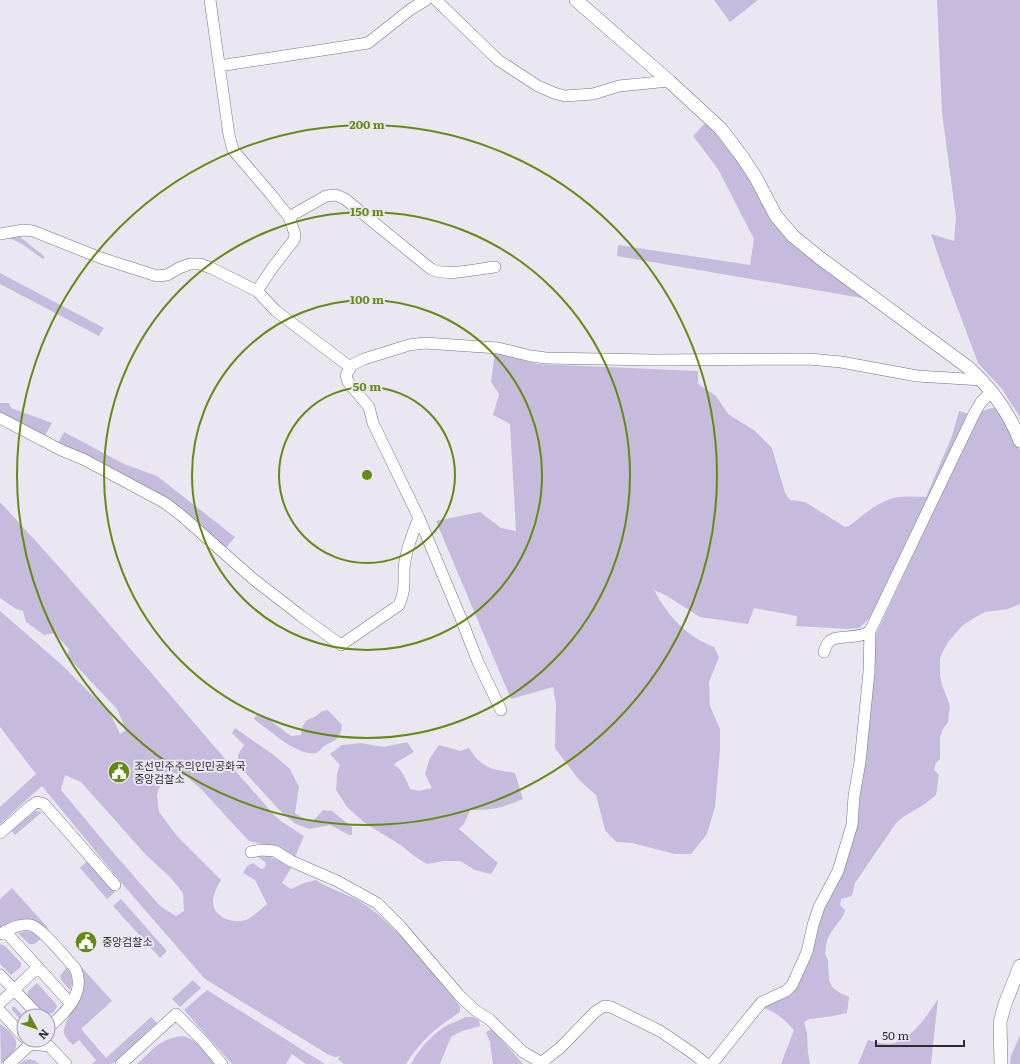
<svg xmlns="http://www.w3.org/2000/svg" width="1020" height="1064" font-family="Literata,'Noto Sans KR',serif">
	<rect width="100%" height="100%" fill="#eae7f2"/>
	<path fill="#c6bbdd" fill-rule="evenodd" d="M714,0H758L730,22Z
		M937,0H1020V417L1002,389L978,363L941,264L931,234L954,241L956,217L942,113Z
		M705,123L719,137L743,168L769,209L865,295L862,298L617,256L618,245L750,265L754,239L718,169L693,136Z
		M14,232L45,257L43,259L22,244L9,238Z
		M0,273L104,328L99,336L0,284Z
		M495,353L538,364L698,371V384L716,396L728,414L755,431L772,448L785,493L790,500L805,502L845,527L849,526C865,514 880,499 900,497C909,496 917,497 926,497L952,436L959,411L969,414L870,618L859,628L848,629L796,626L797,616L754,608L748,624L700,617L667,596L654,590C668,616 686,636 714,647L719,657L709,682L710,706L720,729V751L715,807L707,834L691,854H675L632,843L616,842L605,830L596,795L579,780L555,748L556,704L553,687L511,699L436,521L480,512L501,528L516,531L510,424L493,415L499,394L491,382Z
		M0,403H9L11,408L52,423L43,439L0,415Z
		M991,408H995L999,410L1017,442L1020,451V604L1008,609L985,612L974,618L962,626L948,642L943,651L940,659V675L942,685L950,706L948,722L943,729L940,737V759L936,763L934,770L939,775L936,795L925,804L903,817L896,823L855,883L852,896L841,899L840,905L845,910L843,916L832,931L827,940L825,954L828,960L829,980L832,987L840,993L849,997L847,1013L833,1016L810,1019L804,1022L807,1033L808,1052L810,1064H781L794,1030C783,1018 777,1013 762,1007L773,1000L810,956L814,947L821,915L857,827L875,636L980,412Z
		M64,432L124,464L157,476L235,537L225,549L193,521L57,445Z
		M0,502C95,604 183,712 275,816L282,822L304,836L294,859L274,847L249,841L200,788L186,776L174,773L163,781L158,790L157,796L159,812L177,836L221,880C218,884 212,897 213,903C214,918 235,925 248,919C254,916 261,909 267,904L255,880L243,873L247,866L253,863L261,869L264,868L266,865L265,862L258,857C271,854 280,861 291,868L282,883L291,889L304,883L316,880C332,891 351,894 367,906C403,932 431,972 460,1006V1012C437,1027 421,1040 406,1064H344L338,1059L340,1056L335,1057L329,1055L205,979L125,887L42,786L0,824V807L36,774L0,727V611L62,665L110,713L120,734L126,730L117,709L67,656L69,649L54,633L44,635L26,622L23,611L16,609L0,598ZM65,775L81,782L147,856L171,878L183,893L184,911L176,916L160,906L111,850L61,790Z
		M328,710L342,725C340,739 337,739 326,745C322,747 319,752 316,753C298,757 268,729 254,719L257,713L263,715L291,736L301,735C304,713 311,723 322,711Z
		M235,728L275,756L290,769L299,787L295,813L304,819L313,821L323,810L332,811L352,827V835H349L330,825L309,829L296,824L284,815L241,768C235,757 238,755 244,745L232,733Z
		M407,742L414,752L397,762L394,765C403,770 406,780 410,789L419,791L432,788L425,774L430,758L439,745L460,751L469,748C482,769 491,769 515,773L523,799C502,808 492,810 470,810L464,824L459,829L498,863L491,874L475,870L460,861H444L427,864L414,856L402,846L365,823L347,807L336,790L337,774L340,765L330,754L342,745L360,743L384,747Z
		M35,811L42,812L15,835L11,830Z
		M87,861L115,892L107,899L80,868Z
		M12,888L49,929L37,924L0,928V899Z
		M121,899L167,951L160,958L113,906Z
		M27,931L36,934L41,939L34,944H29L18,933Z
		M0,944L5,946L21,963V967L11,975L0,964Z
		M78,963L112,1001L81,1029L106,1058L151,1017L157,1023L112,1064H92L96,1060L79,1040L73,1045C70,1042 65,1038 64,1033C62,1020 85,998 84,981C84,975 81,969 78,963Z
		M67,967C73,975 74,981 70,990L62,981L60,976Z
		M193,980L201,988L180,1007L172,999Z
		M37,983L56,1004L57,1007L53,1013L46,1014L28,996V991Z
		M207,990L325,1064H306L292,1054L286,1064H232L184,1010Z
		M938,999L931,1064H858L868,1040C876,1042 886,1045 894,1043C913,1038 928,1014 938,999Z
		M12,1007H15L24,1017V1023L12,1010Z
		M466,1017H472L479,1020L480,1026L462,1031L451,1037L440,1064H411C419,1049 433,1033 448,1025C454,1022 460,1020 466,1017Z
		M0,1024C4,1026 7,1029 10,1032C24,1047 12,1053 1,1064Z
		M492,1029L523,1064H493L490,1042L486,1032Z
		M1020,1035V1064H1010L1011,1056Z
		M182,1036C197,1039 206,1052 215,1064H137C153,1050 159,1039 182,1036Z
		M29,1059L36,1061L39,1064H19L25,1060Z"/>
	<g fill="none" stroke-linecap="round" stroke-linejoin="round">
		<g stroke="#77747d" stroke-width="12">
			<path id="minor" d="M210,0L229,135L233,150L269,192L289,217L295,234L294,240L273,267L257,291
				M436,0L498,60L538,86L554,93L565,96L593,94L619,86L669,81
				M219,66L368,43L411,9L426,0
				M289,217L326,196L336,195L345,199L431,269C447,277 476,269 495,267
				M0,234L23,230L33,231L101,258L157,276L167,275L179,268L190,264H200L211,268L257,291L276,311L350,367
				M0,418L61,450L85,460L165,503L182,516L252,578L301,616L341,645L399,605C405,593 404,582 404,569C405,554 413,531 419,518
				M824,652C825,649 826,645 828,643C834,633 857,641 870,631L974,414L981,402L992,391
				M501,710L478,662L460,616L419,518L373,423L369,407L348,382L346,375L352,365L364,359L409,345L425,343L498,348L531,356L546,358L653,360L809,359L841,362L917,376L982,380
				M0,833L31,806L37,802L44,804L115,885
				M251,852L261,850L275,851L291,861L337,881L377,903L400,926L459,995L476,1011L489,1019L523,1052L544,1064
				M5,931L71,1004
				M0,934C9,930 19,923 30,925C42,927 65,958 75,968C87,993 65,1013 48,1028
				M0,975L39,1016
				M0,1003L38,967
				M0,1011L24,1037
				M27,1040L31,1044L49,1046L66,1064
				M542,1062L560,1048L595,1012L604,1006L611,1007L660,1031L691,1052L706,1064
				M9,1064L35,1040
				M121,1064L176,1014L202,1040L222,1064
				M712,1064L751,1015L762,1002L786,991L792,985L807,952L813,925L819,907L838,871L852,825L854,796L860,762L869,672L870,631"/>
		</g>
		<g stroke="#77747d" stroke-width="14">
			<path id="tertiary" d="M576,0L669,81L721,129L743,158L756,178L776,216L793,236L820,258L969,368C992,389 1009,412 1020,441
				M1001,1064L1000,1022L1005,1004L1020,966"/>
		</g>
		<use href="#minor" stroke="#fff" stroke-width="11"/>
		<use href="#tertiary" stroke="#fff" stroke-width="13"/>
	</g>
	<g fill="none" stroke="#658a12" stroke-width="2">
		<circle cx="367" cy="475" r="88"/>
		<circle cx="367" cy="475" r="175"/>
		<circle cx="367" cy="475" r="263"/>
		<circle cx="367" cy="475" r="350"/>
	</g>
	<defs>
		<g id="civic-disc" transform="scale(1.15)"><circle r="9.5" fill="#658a12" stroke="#eae7f2"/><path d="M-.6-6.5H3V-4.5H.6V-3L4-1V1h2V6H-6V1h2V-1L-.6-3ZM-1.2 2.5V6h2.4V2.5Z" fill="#fff"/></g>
	</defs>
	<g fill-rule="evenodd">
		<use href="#civic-disc" x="119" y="772"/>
		<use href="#civic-disc" x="86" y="942"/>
	</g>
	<g text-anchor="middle" stroke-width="4" stroke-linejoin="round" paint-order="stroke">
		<g font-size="11" fill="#2d2c30" stroke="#eae7f2" text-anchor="start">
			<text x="134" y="770">조선민주주의인민공화국<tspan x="134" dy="13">중앙검찰소</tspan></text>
			<text x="102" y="946">중앙검찰소</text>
		</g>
	</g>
	<circle cx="367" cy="475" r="6" fill="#658a12" stroke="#eae7f2" stroke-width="2"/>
	<g font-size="12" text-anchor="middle" font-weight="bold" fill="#658a12" stroke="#eae7f2" stroke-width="4" stroke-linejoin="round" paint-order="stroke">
		<text x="367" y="129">200 m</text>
		<text x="367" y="216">150 m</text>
		<text x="367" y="304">100 m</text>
		<text x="367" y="391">50 m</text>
	</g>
	<g transform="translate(36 1028) rotate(130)"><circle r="19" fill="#eae7f2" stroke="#9e9ca4"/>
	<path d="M0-3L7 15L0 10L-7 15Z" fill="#658a12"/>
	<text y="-6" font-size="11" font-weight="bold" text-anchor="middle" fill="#2d2c30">N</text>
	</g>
	<path d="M876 1040v6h88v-6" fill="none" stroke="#2d2c30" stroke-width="2"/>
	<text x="882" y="1040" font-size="12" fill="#2d2c30" stroke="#eae7f2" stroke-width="3" paint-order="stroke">50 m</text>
</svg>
